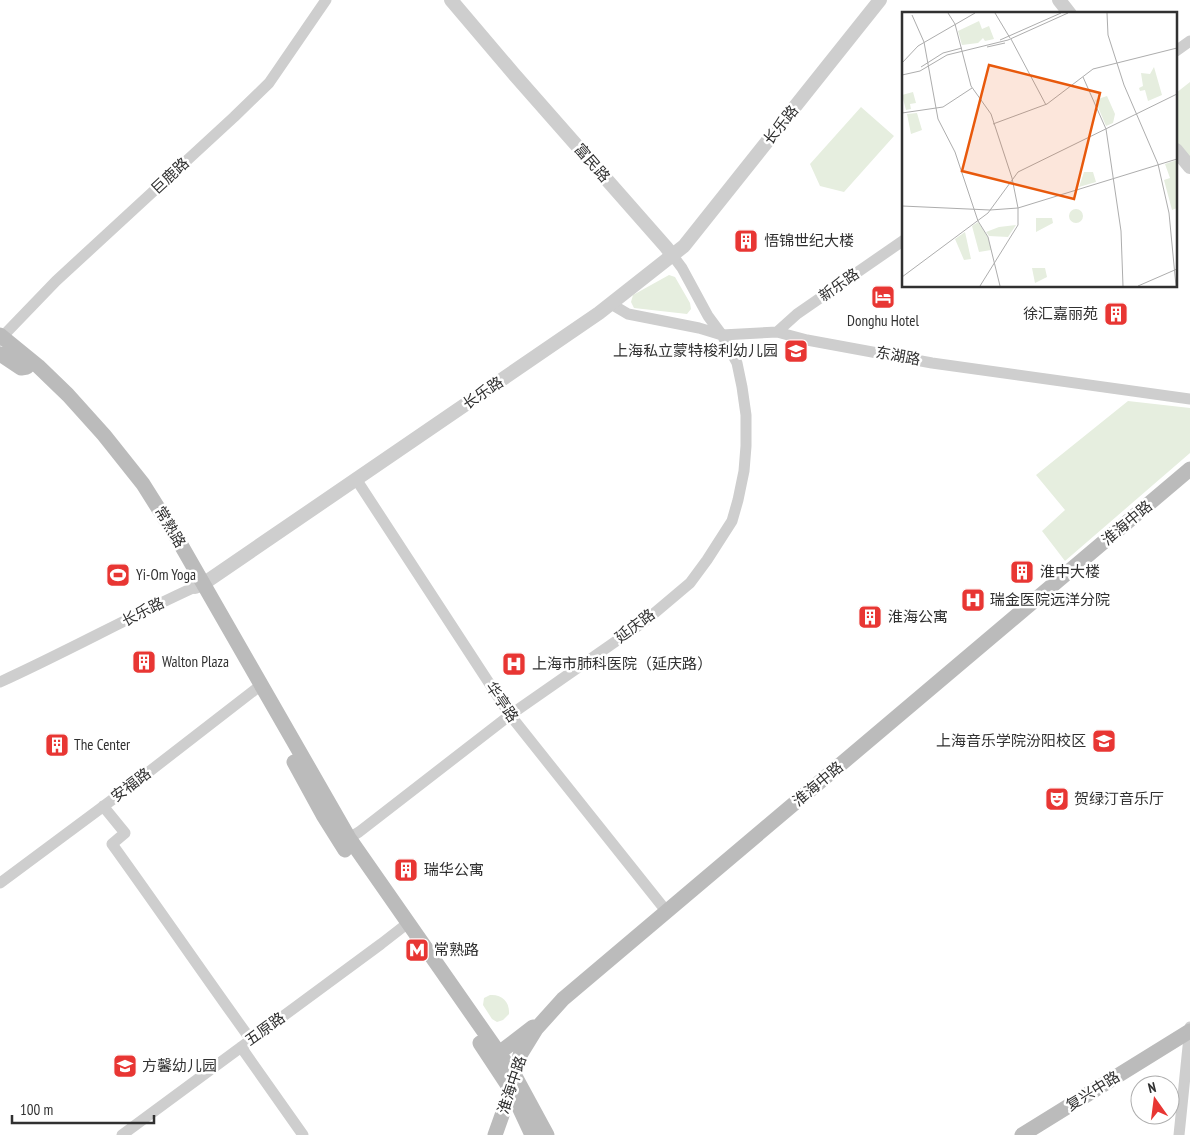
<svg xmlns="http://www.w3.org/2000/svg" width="1190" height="1135" font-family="'PT Sans Narrow','Noto Sans SC',sans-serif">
	<rect width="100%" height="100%" fill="#fff"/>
	<path fill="#e6eedf" d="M1190,82V166L1176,149V93Z
		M861,107L894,136L844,192L820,186L810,164Z
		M669,275L675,277L690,303L691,309L687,314L634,308L631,302L633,295Z
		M1128,401L1190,408V453L1065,561L1042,531L1065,510L1036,475Z
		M490,995C502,994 510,1002 509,1014L503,1020L497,1022L492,1019L483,1005L484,998Z"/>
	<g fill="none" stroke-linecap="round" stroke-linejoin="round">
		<path stroke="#cecece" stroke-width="11" d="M1176,51L1190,41
			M611,304L628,314L699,328L722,335L777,332L807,340L932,363L1190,399
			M777,332L797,314L904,240
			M0,341L3,336L56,281L234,117L269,83L326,0
			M356,479L510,715L667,912
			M0,682C66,652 129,617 195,587
			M103,806L125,833L112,844C159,909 204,975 251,1040
			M344,841L359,832L510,715L645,621L690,583L707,560L732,521L738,500L744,471L746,446V415L742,387L737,363L722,335L708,316L682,268L673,256
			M0,883L128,788L261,685
			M241,1047L303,1135
			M122,1135L381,944L408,923
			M1179,1135L1190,1027"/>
		<path stroke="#cecece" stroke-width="14" d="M451,0L513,73L666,247L673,256
			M1059,0L1070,14
			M1176,150L1190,167
			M195,587L203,584L599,313L684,246L880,0"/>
		<path stroke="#bbb" stroke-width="15" d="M0,335L38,366L68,395L104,435L143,484L177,538L349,838L515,1076L547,1135
			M0,354L21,368L27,367
			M294,762L323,815L345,850
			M480,1043L511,1090L532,1135
			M499,1053L533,1027
			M495,1135L511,1090L520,1055L536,1029L563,999L1190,469
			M1022,1135L1190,1031"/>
	</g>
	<defs>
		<g id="building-square" transform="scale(1.25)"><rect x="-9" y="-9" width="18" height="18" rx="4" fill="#e83633" stroke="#fff"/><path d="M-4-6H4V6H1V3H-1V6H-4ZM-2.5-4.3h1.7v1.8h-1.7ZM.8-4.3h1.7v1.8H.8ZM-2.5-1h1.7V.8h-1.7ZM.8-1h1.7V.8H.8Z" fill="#fff"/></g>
		<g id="hotel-square" transform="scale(1.25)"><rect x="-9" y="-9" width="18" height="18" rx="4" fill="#e83633" stroke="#fff"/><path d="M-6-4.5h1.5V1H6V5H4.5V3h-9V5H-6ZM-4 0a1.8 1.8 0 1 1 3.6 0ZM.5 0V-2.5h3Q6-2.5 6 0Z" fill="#fff"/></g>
		<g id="school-square" transform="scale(1.25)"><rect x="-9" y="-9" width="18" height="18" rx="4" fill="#e83633" stroke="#fff"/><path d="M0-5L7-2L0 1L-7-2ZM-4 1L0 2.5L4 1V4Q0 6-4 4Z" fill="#fff"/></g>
		<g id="stadium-square" transform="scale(1.25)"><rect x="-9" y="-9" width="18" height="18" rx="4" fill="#e83633" stroke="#fff"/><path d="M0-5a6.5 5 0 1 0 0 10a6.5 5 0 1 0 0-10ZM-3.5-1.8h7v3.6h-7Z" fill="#fff"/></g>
		<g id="hospital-square" transform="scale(1.25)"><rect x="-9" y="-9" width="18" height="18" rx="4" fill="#e83633" stroke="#fff"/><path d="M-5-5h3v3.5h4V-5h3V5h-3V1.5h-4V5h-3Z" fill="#fff"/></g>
		<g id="university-square" transform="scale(1.25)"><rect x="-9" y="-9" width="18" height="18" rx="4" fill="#e83633" stroke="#fff"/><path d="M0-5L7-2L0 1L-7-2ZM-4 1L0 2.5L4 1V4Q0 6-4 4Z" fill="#fff"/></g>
		<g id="theatre-square" transform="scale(1.25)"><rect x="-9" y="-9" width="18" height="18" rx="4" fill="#e83633" stroke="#fff"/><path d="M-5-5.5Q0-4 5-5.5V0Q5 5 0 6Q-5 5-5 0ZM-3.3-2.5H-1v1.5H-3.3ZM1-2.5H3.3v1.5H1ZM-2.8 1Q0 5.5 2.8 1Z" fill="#fff"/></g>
		<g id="metro-square" transform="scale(1.25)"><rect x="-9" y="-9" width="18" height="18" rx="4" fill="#e83633" stroke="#fff"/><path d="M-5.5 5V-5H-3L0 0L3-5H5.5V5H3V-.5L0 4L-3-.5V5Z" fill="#fff"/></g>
	</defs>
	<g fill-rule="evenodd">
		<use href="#building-square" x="746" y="241"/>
		<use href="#hotel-square" x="883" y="297"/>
		<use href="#building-square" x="1116" y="314"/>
		<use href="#school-square" x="796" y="351"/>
		<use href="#building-square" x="1022" y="572"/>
		<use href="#stadium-square" x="118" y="575"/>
		<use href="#hospital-square" x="973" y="600"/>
		<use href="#building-square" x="870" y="617"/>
		<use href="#building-square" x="144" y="662"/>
		<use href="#hospital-square" x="514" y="664"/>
		<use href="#university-square" x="1104" y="741"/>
		<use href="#building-square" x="57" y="745"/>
		<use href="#theatre-square" x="1057" y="799"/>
		<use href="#building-square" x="406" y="870"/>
		<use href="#metro-square" x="417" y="950"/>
		<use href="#school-square" x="125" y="1066"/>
	</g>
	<g text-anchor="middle" stroke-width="5" stroke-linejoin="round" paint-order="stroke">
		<g font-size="15" fill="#313131" stroke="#fff">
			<text transform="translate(781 125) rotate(-51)" y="5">长乐路</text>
			<text transform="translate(592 163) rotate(49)" y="5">富民路</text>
			<text transform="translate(170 176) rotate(-43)" y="5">巨鹿路</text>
			<text transform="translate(839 285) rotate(-35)" y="5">新乐路</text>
			<text transform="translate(898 356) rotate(10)" y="5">东湖路</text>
			<text transform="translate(483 393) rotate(-34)" y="5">长乐路</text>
			<text transform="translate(1127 523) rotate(-40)" y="5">淮海中路</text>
			<text transform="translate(170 527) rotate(59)" y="5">常熟路</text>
			<text transform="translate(143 612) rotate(-27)" y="5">长乐路</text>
			<text transform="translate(635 626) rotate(-37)" y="5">延庆路</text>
			<text transform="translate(502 702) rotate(56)" y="5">华亭路</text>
			<text transform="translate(818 784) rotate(-40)" y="5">淮海中路</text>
			<text transform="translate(131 785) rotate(-37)" y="5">安福路</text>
			<text transform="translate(265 1029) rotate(-36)" y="5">五原路</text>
			<text transform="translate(512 1085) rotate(-72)" y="5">淮海中路</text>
			<text transform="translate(1093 1091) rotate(-32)" y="5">复兴中路</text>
		</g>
		<g font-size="15" fill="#313131" stroke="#fff" text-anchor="start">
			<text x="764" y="246">悟锦世纪大楼</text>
			<text x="1098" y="319" text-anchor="end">徐汇嘉丽苑</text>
			<text x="883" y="326" text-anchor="middle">Donghu Hotel</text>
			<text x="778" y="356" text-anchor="end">上海私立蒙特梭利幼儿园</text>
			<text x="1040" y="577">淮中大楼</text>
			<text x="136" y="580">Yi-Om Yoga</text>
			<text x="990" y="605">瑞金医院远洋分院</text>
			<text x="888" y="622">淮海公寓</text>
			<text x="162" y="667">Walton Plaza</text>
			<text x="532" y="669">上海市肺科医院（延庆路）</text>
			<text x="1086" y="746" text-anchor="end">上海音乐学院汾阳校区</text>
			<text x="74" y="750">The Center</text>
			<text x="1074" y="804">贺绿汀音乐厅</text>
			<text x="424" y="875">瑞华公寓</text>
			<text x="434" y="955">常熟路</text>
			<text x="142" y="1071">方馨幼儿园</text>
		</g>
	</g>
	<g transform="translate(902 12)">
		<rect width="275" height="275" fill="#fff"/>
		<path d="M77,9L80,17L87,14L92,27L83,29L81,26L76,31L60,33L56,19ZM252,55L260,83L246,89L243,78L238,79L237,76L241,74L239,61L248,62ZM11,80L14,91L8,92L9,97L4,98L0,83ZM205,84L213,102L211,111L204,114L193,88ZM15,101L20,118L9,122L5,102ZM275,148V196L270,198L262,168L268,166L263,152ZM182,160H191L194,170L177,175ZM167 204a7 7 0 1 1 14 0a7 7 0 1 1-14 0ZM134,206H150L151,211L134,220ZM76,210L86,225L89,238L77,240L70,214ZM114,213L106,225L87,224L84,220L97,215ZM63,220L69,247L62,248L53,227ZM130,256H143L145,265L133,271Z" fill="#e6eedf"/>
		<path fill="none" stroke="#adadad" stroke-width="1" d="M46,1L53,12L69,74L89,102L110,166L116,196V213L78,274M93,1L108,26M205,1L206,23L222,73L256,152L267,201L274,274M10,3L22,30L36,107L53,140L76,209L86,225L98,274M109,27L144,93M98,28L159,1M85,35L103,31M0,51L16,34L73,1M19,55L41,41L60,36M0,63L18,59L45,43L106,28L166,1M181,65L204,117L219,219L221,274M0,101L41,95L70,76M91,112L145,92L191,57L275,36M0,194L88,198M88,198L116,196L275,147M0,265L86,201L116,160L275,82M236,274L275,257"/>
		<path fill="#e8590c" fill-opacity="0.15" stroke="#e8590c" stroke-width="2.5" d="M87,53L198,81L172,187L60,159Z"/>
		<rect width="275" height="275" fill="none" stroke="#313131" stroke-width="2.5"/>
	</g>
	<g transform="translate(1155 1100) rotate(346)"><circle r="24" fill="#ffffff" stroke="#adadad"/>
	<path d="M0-4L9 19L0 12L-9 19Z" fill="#e83633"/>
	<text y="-8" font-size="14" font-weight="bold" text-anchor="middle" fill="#313131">N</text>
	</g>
	<path d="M12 1115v8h142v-8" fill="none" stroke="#313131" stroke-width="2.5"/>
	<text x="20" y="1115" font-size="15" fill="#313131" stroke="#ffffff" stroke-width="4" paint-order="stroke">100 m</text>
</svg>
